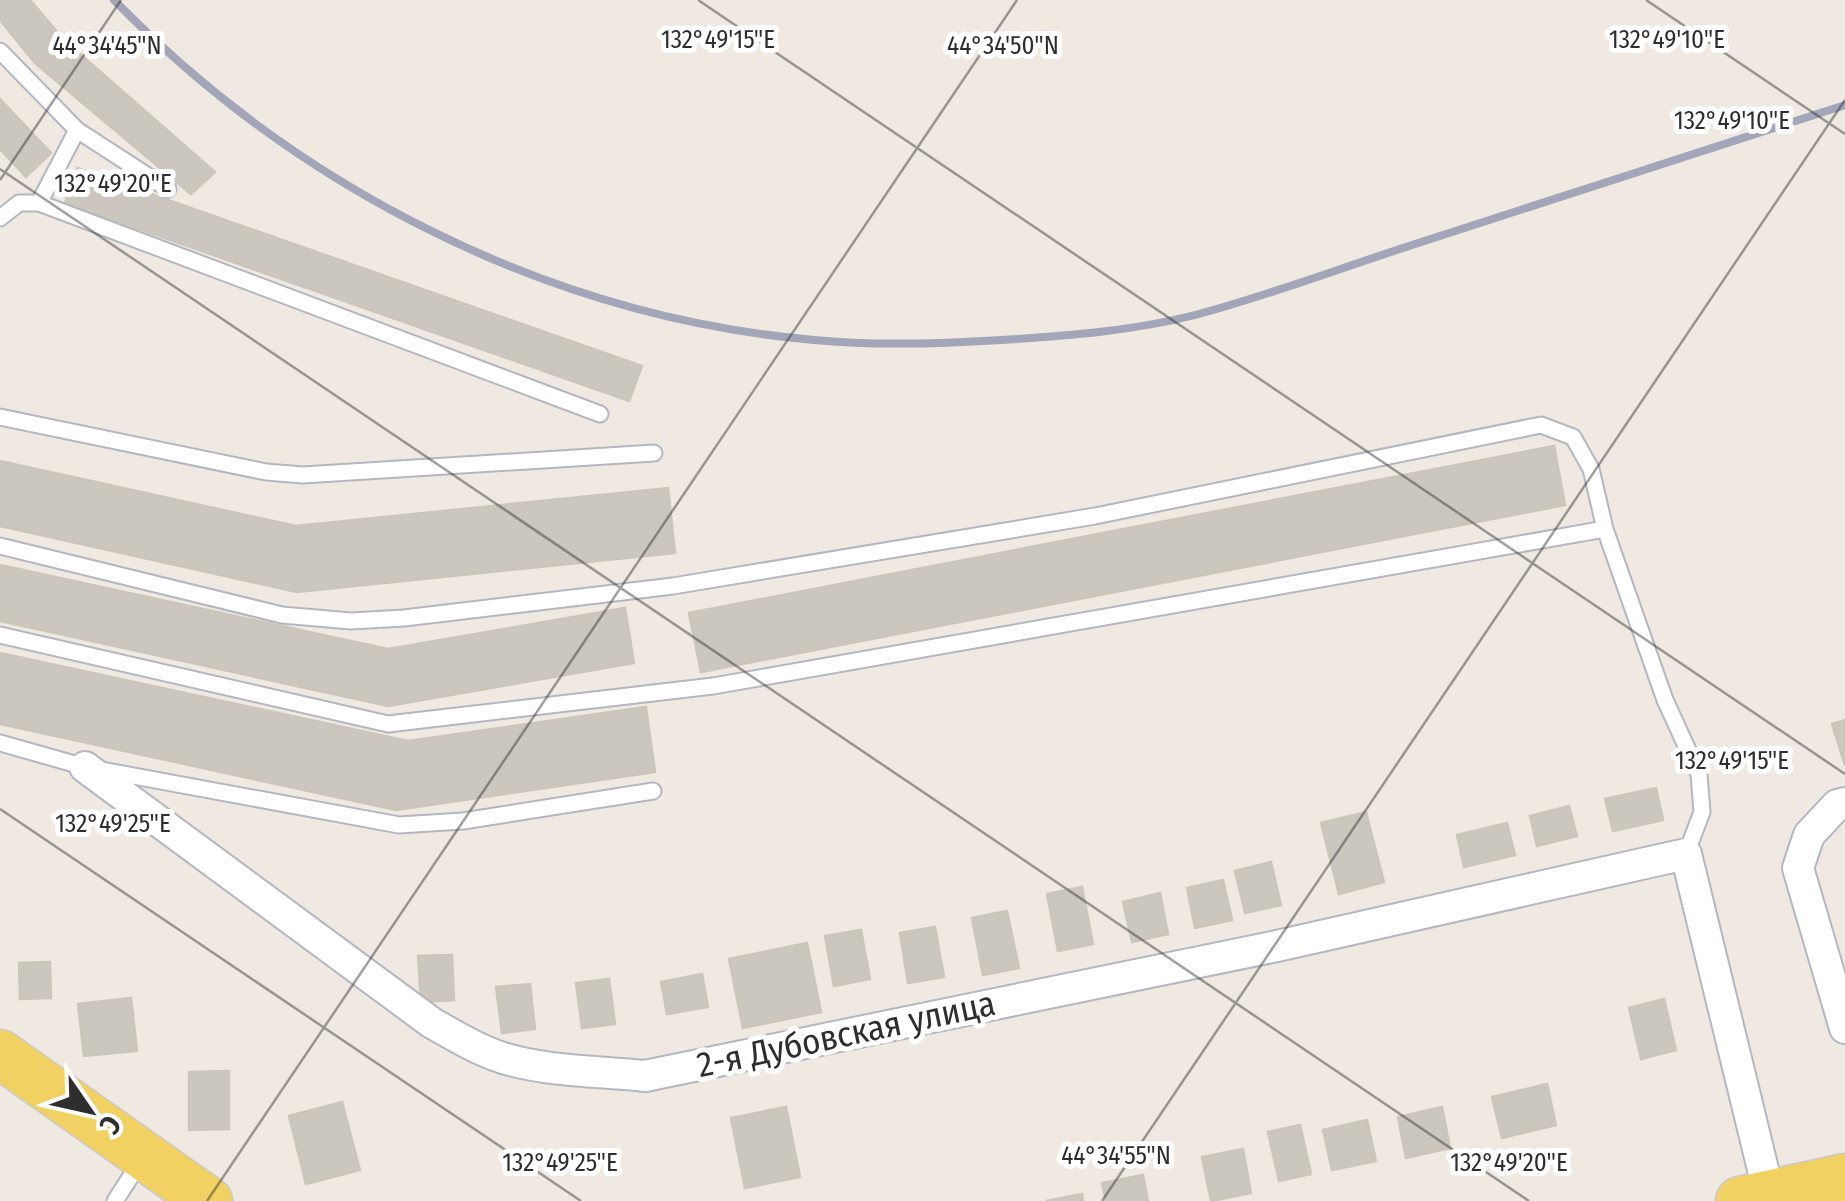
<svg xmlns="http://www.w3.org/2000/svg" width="1845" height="1201" font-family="'Fira Sans Condensed',sans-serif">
	<rect width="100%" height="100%" fill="#efe9e1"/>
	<path fill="#cbc7bf" stroke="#cbc5ba" stroke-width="2.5" d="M0,0H30L65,41L215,172L191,194L35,63L0,20Z
		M0,99L51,153L26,177L0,149Z
		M77,168L642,366L629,401L65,203Z
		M1554,446L1565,505L701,672L689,613Z
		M0,461L296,526L668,488L675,553L297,592L0,526Z
		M0,565L388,649L625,608L634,663L388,706L0,621Z
		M0,653L408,741L646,707L655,772L396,810L0,724Z
		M1845,720V765L1832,724Z
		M1656,788L1663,820L1613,831L1605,799Z
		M1569,806L1577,836L1537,846L1530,816Z
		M1366,812L1384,882L1339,894L1321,823Z
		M1507,823L1515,855L1464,867L1457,835Z
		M1271,862L1281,905L1245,913L1235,871Z
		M1223,880L1232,920L1195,928L1187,888Z
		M1082,887L1093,944L1058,951L1047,894Z
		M1160,893L1168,934L1132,942L1123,902Z
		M1007,911L1019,968L983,975L972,918Z
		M935,927L944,977L908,983L900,933Z
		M861,930L870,979L834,986L825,936Z
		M807,943L821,1012L743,1028L729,959Z
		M452,955L454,1000L421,1002L418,956Z
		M50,962L51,998L20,999L19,963Z
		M702,974L708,1007L667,1014L661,982Z
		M609,979L615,1024L582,1028L576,983Z
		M530,984L535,1029L502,1033L496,987Z
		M131,998L137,1051L84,1056L78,1004Z
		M1664,999L1676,1050L1641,1059L1629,1008Z
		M229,1071V1129L189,1130V1072Z
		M1547,1084L1556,1125L1502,1138L1492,1097Z
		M342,1102L360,1170L306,1184L289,1116Z
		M786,1107L800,1177L745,1188L731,1118Z
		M1442,1107L1450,1148L1406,1158L1398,1117Z
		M1367,1120L1376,1161L1332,1170L1323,1130Z
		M1300,1125L1311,1174L1279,1181L1268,1132Z
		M1243,1149L1251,1193L1211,1201L1202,1157Z
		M1143,1175L1148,1201H1106L1102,1183Z
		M1082,1194L1083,1201H1046Z"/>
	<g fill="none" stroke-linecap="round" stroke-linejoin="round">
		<g stroke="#b4b7c1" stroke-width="19">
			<path id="lane" d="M0,51L77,130L168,189
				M39,203L77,130
				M0,218L19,203H39L600,414
				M0,417L266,472L303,475L654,453
				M0,546L282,615L351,621L404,618L673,586L1095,516L1541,425L1573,437L1591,469L1605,529L1665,700L1699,774L1702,812L1686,854
				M0,635L388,724L713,686L1605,529
				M0,743L85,767L399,825L463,821L653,791
				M115,1201L142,1159"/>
		</g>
		<g stroke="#b4b7c1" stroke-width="34">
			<path id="street" d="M85,767L432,1023C455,1036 478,1050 503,1058C548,1072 599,1071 645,1076L1277,946L1686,854L1769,1194
				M1845,803L1837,805L1809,835L1798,868L1845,1028"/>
		</g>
		<g stroke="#c9c9c9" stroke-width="51">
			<path id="primary" d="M0,1054L208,1201
				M1740,1201L1845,1178"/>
		</g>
		<use href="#lane" stroke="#fff" stroke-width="15"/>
		<use href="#street" stroke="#fff" stroke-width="30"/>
		<use href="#primary" stroke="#f2d163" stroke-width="48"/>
		<path stroke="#a3a6b8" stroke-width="8" d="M114,0C298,189 550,317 814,340C876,346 939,344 1001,340C1065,336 1133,331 1195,315C1267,296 1338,269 1409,246C1554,199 1700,152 1845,105"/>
	</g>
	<path fill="none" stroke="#2e2e2e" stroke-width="2.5" stroke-opacity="0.45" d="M698,0L1845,774M1646,0L1845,134M0,169L1529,1201M0,180L121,0M0,809L581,1201M207,1201L1017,0M1102,1201L1845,100"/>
	<g text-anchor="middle" stroke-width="10" stroke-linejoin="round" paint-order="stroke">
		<g font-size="35" fill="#2e2e2e" stroke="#fff">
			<text transform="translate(846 1034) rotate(-12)" y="12">2-я Дубовская улица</text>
		</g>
	</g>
	<g font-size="25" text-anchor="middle" fill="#2e2e2e" stroke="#fff" stroke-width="10" stroke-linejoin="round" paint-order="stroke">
		<text x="718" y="48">132°49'15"E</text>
		<text x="1667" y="48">132°49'10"E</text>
		<text x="107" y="54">44°34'45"N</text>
		<text x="1003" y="54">44°34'50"N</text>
		<text x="1732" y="129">132°49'10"E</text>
		<text x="113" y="192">132°49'20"E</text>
		<text x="1732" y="769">132°49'15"E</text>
		<text x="113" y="832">132°49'25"E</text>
		<text x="1116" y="1164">44°34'55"N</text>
		<text x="560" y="1171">132°49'25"E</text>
		<text x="1509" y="1171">132°49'20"E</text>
	</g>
	<g transform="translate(90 1111) rotate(124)" stroke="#ffffff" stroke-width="8" paint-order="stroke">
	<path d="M0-8L18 38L0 25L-18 38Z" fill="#2e2e2e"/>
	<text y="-15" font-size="28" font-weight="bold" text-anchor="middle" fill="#2e2e2e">С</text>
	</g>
</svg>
